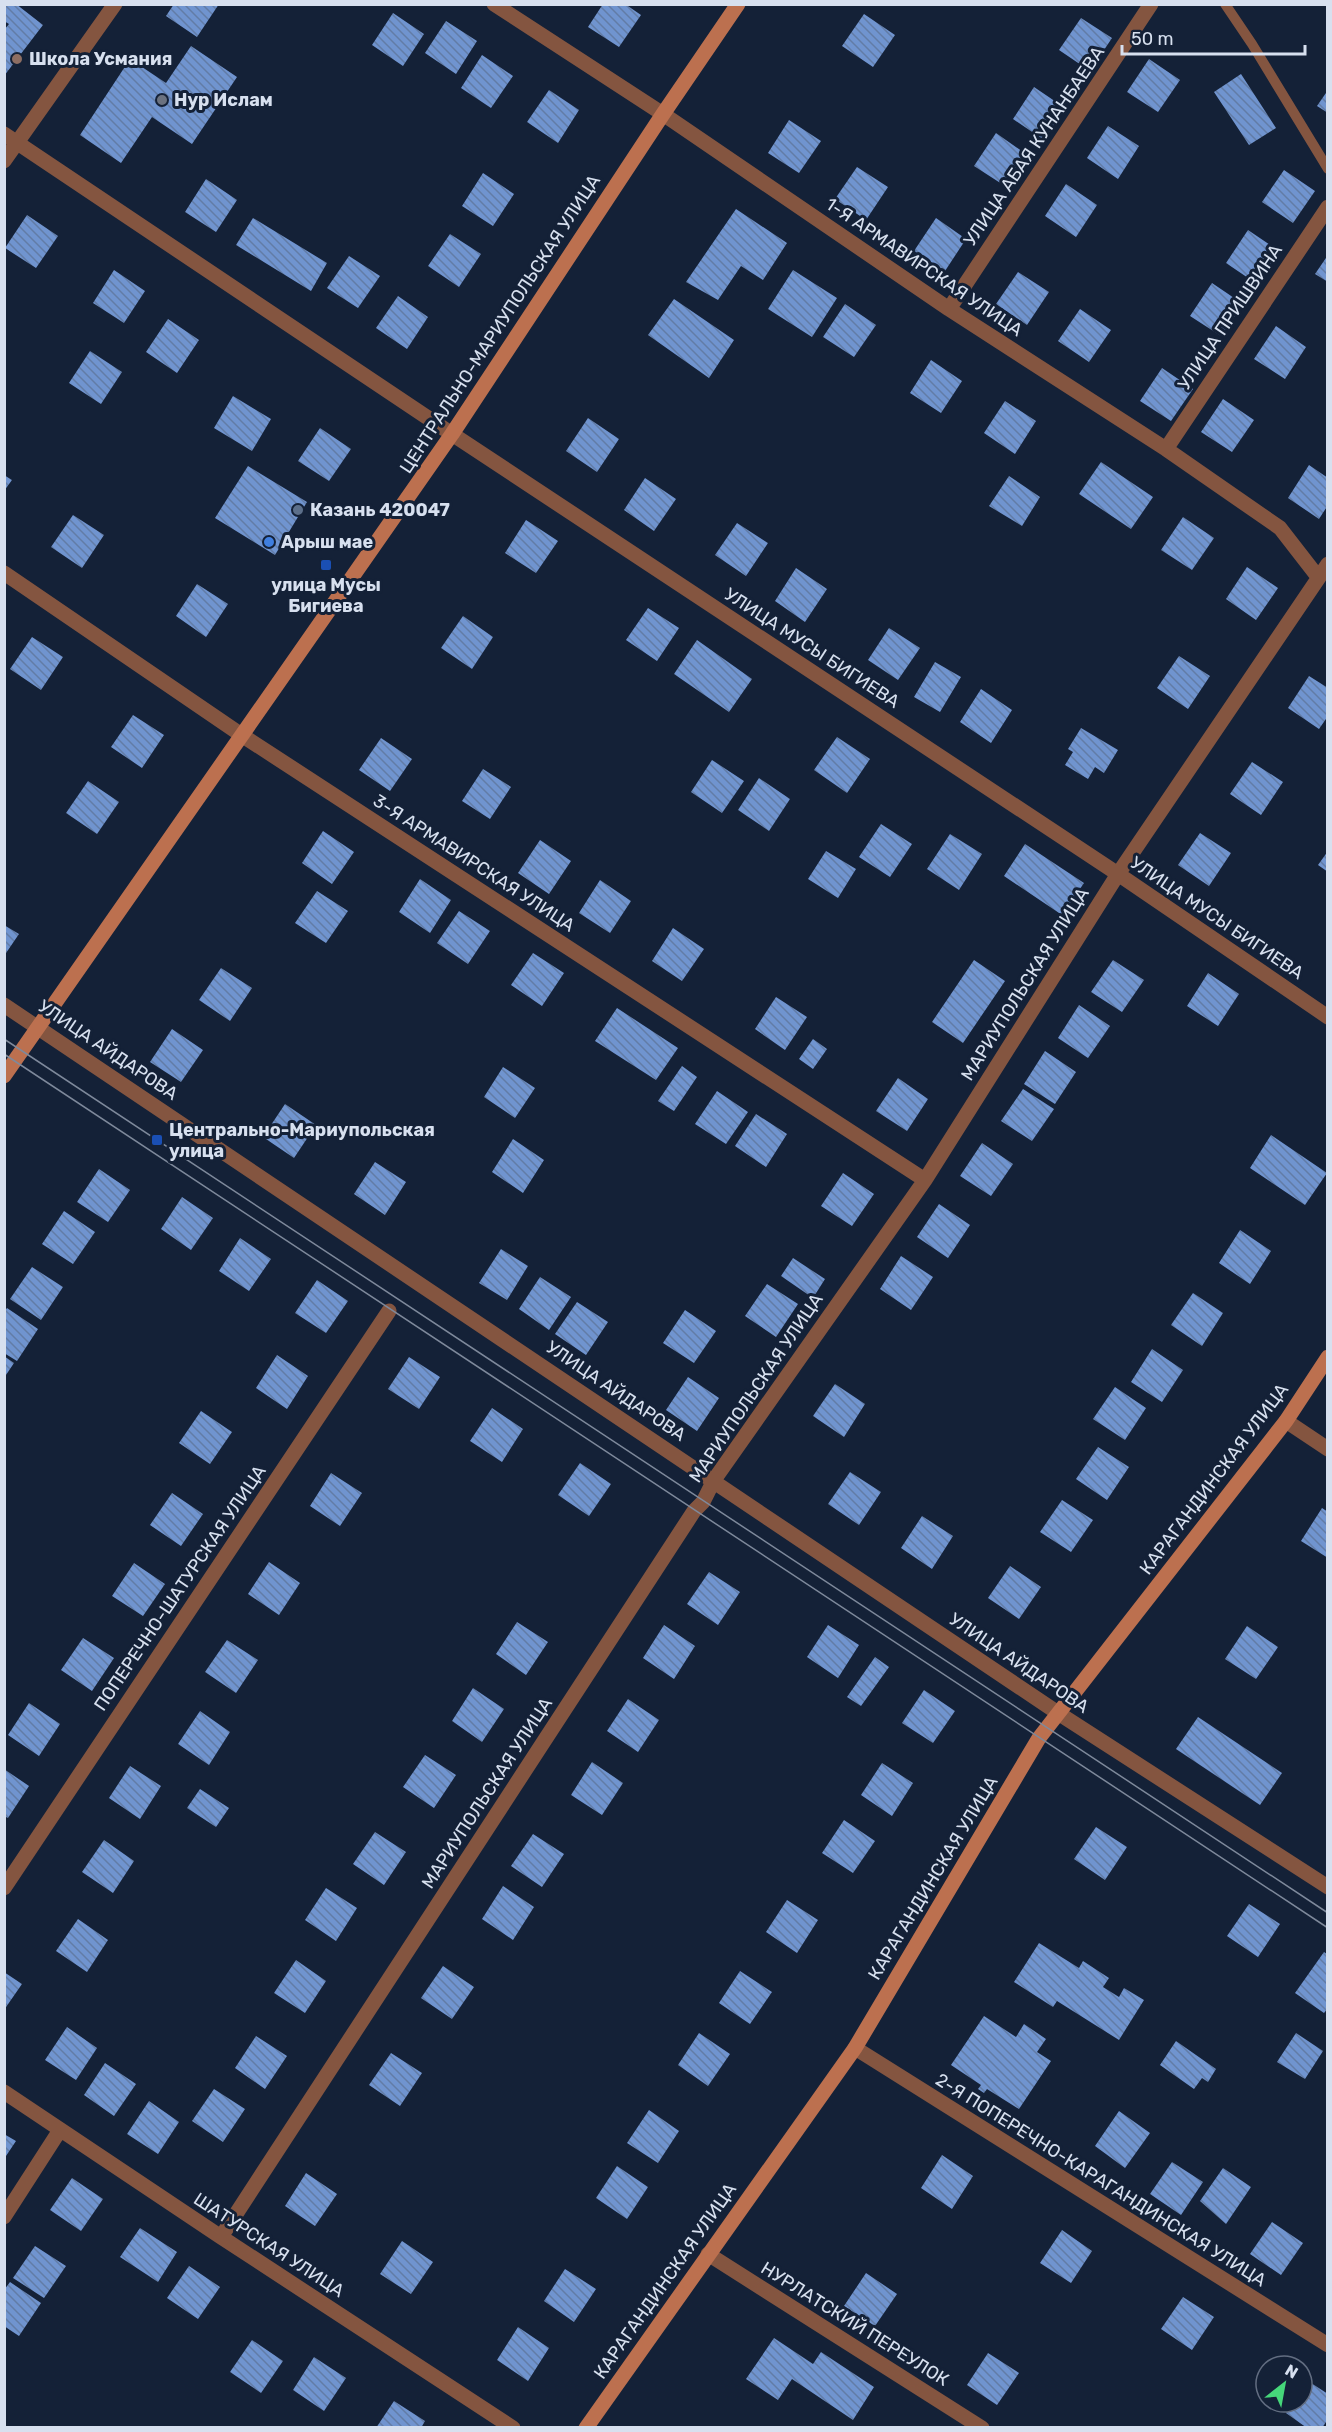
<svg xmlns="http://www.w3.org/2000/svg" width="1332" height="2432" font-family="Rubik,sans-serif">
	<defs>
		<pattern id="building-back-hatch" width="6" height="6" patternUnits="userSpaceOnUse" patternTransform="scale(1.5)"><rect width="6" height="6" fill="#7094cf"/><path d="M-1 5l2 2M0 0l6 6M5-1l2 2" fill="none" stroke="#627ca6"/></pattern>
	</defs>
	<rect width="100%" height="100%" fill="#142137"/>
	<path fill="url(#building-back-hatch)" d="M4,4H16L43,25L4,76V30L9,24L4,21Z
		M174,4H219L197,37L166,16Z
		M603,4H625L641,15L619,47L588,27Z
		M393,13L424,34L403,66L372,45Z
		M864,14L895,35L873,67L842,46Z
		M1081,18L1112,38L1090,71L1059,50Z
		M446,21L477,41L456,74L425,53Z
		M191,46L237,77L192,144L152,117L121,163L80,135L130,59L166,83Z
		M482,55L513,76L491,108L461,88Z
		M1149,59L1180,80L1158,112L1127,92Z
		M1241,74L1276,128L1249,145L1214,92Z
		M1034,87L1065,108L1044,140L1013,119Z
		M549,90L579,110L558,143L527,122Z
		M1328,90V113L1317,106Z
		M789,120L821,141L799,173L768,153Z
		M1108,126L1139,146L1118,179L1087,158Z
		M996,133L1026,154L1005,186L974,166Z
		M857,167L888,187L866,220L835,199Z
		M1284,170L1315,191L1293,223L1262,202Z
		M483,173L514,194L493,226L462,206Z
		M206,179L237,200L216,232L185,212Z
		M1066,184L1097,205L1076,237L1045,216Z
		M736,209L787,243L763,280L741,266L718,300L686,282Z
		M27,215L58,236L36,268L5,248Z
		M253,218L327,263L311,291L236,245Z
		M936,218L966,239L945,271L914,251Z
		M1248,230L1279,251L1257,284L1226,263Z
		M450,234L481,254L459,287L428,266Z
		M1328,255V282L1315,274Z
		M349,256L380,276L358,308L327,288Z
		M114,270L145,291L124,323L93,303Z
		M793,270L837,298L812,337L768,309Z
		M1018,272L1049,292L1027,325L996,304Z
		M1212,283L1243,304L1221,336L1190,316Z
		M398,296L428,317L407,349L376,328Z
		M674,299L734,340L709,378L648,335Z
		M845,304L876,325L854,357L823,337Z
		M1080,309L1111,330L1089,362L1058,341Z
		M168,319L199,340L177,373L146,352Z
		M1276,326L1306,347L1285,379L1254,359Z
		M90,351L122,372L101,404L69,383Z
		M931,360L962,381L941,413L910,393Z
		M1162,368L1193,389L1171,421L1140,401Z
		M233,396L271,419L252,451L214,428Z
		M1223,399L1254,420L1232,452L1201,432Z
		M1005,401L1036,421L1015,454L984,433Z
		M588,418L619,439L597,472L566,451Z
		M320,428L351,449L329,481L298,461Z
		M1101,462L1153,497L1131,529L1079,494Z
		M1309,465L1328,478V505L1319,519L1288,498Z
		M248,466L307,502L275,555L215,518Z
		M4,475L12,480L4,491Z
		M1009,476L1040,497L1022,526L989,506Z
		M645,478L676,499L654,531L624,510Z
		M73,515L104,535L82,568L51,547Z
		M1183,517L1214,538L1192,570L1161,550Z
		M526,520L558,541L536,573L505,553Z
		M737,523L768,543L746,576L715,555Z
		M1247,567L1278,588L1256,620L1226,599Z
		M796,568L827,589L805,622L775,601Z
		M197,584L228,604L206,637L176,616Z
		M648,608L679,628L657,661L626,640Z
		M463,616L493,637L472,669L441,648Z
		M889,628L920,648L898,680L868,660Z
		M32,637L63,657L41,690L10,669Z
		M697,640L752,679L729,712L674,674Z
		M1179,656L1210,676L1188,709L1157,688Z
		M935,662L961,677L940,712L914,697Z
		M1309,676L1328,688V716L1319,729L1288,708Z
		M981,689L1012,710L991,743L960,722Z
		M133,715L164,735L142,768L111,747Z
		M1081,728L1118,750L1104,773L1095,767L1088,779L1065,765L1073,752L1068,749Z
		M837,737L870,759L847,793L814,770Z
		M381,738L412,759L390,791L359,770Z
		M712,760L744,781L722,813L691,792Z
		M1252,762L1283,782L1261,815L1230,794Z
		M483,769L511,787L490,819L462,801Z
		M759,778L790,799L769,831L738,810Z
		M88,781L119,802L97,834L66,813Z
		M881,824L912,844L890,877L859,857Z
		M323,831L354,852L332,884L302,863Z
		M1200,833L1231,853L1209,886L1178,865Z
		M950,834L982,854L959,890L927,869Z
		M540,840L571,861L549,894L518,873Z
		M1025,844L1084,883L1062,915L1004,876Z
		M826,851L856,869L838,898L808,879Z
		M1328,851V872L1318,865Z
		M420,879L451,900L430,933L399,912Z
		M600,880L631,901L610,933L579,913Z
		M317,891L348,911L326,943L295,923Z
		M459,911L490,931L468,964L437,943Z
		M4,925L19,934L4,956Z
		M673,928L704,949L682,981L652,961Z
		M533,953L564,973L542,1006L511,985Z
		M974,960L1005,981L963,1043L932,1022Z
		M1113,960L1144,980L1122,1012L1091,992Z
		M221,968L252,988L230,1021L199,1000Z
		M1208,973L1239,994L1218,1026L1187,1006Z
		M776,997L807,1017L785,1050L755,1029Z
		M1079,1005L1110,1026L1088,1058L1058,1038Z
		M617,1008L678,1048L656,1080L595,1041Z
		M172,1029L203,1050L181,1082L150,1062Z
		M813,1039L827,1049L813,1069L799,1059Z
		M1045,1051L1076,1072L1055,1104L1024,1084Z
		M682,1066L697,1077L674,1111L658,1101Z
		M503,1067L535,1088L515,1118L484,1097Z
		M898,1078L928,1099L907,1131L876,1111Z
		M1023,1089L1054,1109L1032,1141L1001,1121Z
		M717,1091L748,1112L726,1144L695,1124Z
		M285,1104L316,1125L294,1158L263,1137Z
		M756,1114L787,1134L766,1167L735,1146Z
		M1271,1135L1327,1173L1305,1205L1250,1168Z
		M513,1139L544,1160L523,1193L492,1172Z
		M982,1143L1013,1164L991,1196L960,1176Z
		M375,1162L406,1182L385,1215L354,1194Z
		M99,1169L130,1190L108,1222L77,1202Z
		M843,1173L874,1194L852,1226L821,1206Z
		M182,1197L213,1218L191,1250L161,1229Z
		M939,1204L970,1225L948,1258L917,1237Z
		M64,1211L95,1232L73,1264L42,1244Z
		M1240,1230L1271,1251L1250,1284L1219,1263Z
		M240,1238L271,1259L249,1291L219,1271Z
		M501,1249L528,1266L507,1300L479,1283Z
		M901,1256L933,1277L911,1310L880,1289Z
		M793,1258L825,1279L813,1298L781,1276Z
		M32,1267L63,1287L41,1320L10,1299Z
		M540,1277L571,1297L549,1330L519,1309Z
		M317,1280L348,1301L326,1333L295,1313Z
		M767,1284L798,1304L776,1337L745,1316Z
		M1193,1293L1223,1313L1202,1346L1171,1325Z
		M577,1302L608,1322L586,1355L555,1334Z
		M7,1308L38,1329L17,1361L4,1353V1312Z
		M685,1310L716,1331L694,1363L663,1343Z
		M1152,1349L1183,1370L1162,1402L1131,1382Z
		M277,1355L308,1376L287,1409L256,1388Z
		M4,1356L14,1363L4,1378Z
		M409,1357L440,1377L419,1409L388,1389Z
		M688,1377L719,1398L697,1431L666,1410Z
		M835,1384L865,1404L844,1437L813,1416Z
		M1115,1387L1146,1408L1125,1440L1093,1419Z
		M492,1408L523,1429L502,1462L470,1441Z
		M201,1411L232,1432L210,1464L179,1443Z
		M1098,1447L1129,1467L1107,1500L1076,1479Z
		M580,1463L611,1484L589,1516L558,1495Z
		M850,1472L881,1492L859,1525L828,1504Z
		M331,1473L362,1493L340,1526L310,1506Z
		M172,1493L203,1514L181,1546L150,1525Z
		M1062,1500L1093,1520L1071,1552L1040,1532Z
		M1322,1508L1328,1512V1558L1301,1541Z
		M922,1516L953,1536L932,1569L901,1548Z
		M269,1562L300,1583L279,1615L248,1594Z
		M134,1563L165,1584L143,1616L112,1596Z
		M1010,1566L1041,1587L1019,1619L988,1598Z
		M709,1572L740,1592L718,1625L687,1604Z
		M517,1622L548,1642L526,1675L496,1654Z
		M664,1625L695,1646L674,1679L643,1658Z
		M828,1625L859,1645L838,1678L807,1657Z
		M1247,1626L1278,1647L1256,1679L1225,1659Z
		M83,1638L114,1658L92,1691L61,1670Z
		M227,1640L258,1660L236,1693L205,1672Z
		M875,1657L889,1667L861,1706L847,1697Z
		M473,1688L504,1709L482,1742L452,1721Z
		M924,1690L955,1711L933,1743L902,1723Z
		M628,1699L659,1720L638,1752L607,1731Z
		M29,1703L60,1724L39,1756L8,1735Z
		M200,1711L230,1732L209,1765L178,1744Z
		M1198,1717L1282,1773L1260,1805L1176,1749Z
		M425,1755L456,1775L434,1808L403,1787Z
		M592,1762L623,1783L602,1815L571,1795Z
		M882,1763L913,1783L892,1816L861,1795Z
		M130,1766L161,1786L140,1819L109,1798Z
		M4,1769L29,1786L8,1818L4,1816Z
		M200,1789L229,1808L216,1827L187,1808Z
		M844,1820L875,1841L853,1873L822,1853Z
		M1096,1827L1127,1847L1105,1880L1074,1859Z
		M375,1832L406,1852L384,1885L353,1864Z
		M533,1834L564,1854L542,1887L511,1866Z
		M104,1840L134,1861L113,1893L82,1872Z
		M503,1886L534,1907L513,1940L482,1919Z
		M326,1888L357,1908L336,1941L305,1920Z
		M787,1900L818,1920L797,1953L766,1932Z
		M1249,1904L1280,1924L1258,1957L1227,1936Z
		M78,1919L108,1940L87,1972L56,1951Z
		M1039,1943L1079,1968L1083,1961L1109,1978L1103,1987L1119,1997L1124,1988L1144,2000L1119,2040L1057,2001L1053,2007L1014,1982Z
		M1324,1952L1328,1955V2008L1324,2013L1295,1993Z
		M296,1960L326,1981L305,2013L274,1993Z
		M443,1966L474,1987L452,2019L421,1998Z
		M740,1971L772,1992L750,2024L719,2003Z
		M4,1972L22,1984L4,2010Z
		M984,2016L1016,2037L1024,2024L1046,2039L1037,2052L1051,2061L1019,2109L987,2089L984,2093L978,2089L981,2085L951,2065Z
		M67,2027L97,2048L76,2080L45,2060Z
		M699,2033L730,2054L708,2086L678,2065Z
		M1296,2033L1323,2051L1305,2079L1277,2062Z
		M256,2036L287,2056L265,2089L235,2068Z
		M1176,2041L1216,2069L1208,2082L1202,2078L1194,2089L1160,2065Z
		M391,2053L422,2073L400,2106L369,2085Z
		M105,2063L136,2084L114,2116L84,2095Z
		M214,2089L245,2109L223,2142L192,2121Z
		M149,2101L179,2122L158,2154L127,2134Z
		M649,2110L679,2131L658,2163L627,2143Z
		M1119,2111L1150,2133L1125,2168L1095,2146Z
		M4,2134L16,2141L4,2159Z
		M942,2155L973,2176L952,2209L921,2188Z
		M1172,2162L1203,2182L1181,2215L1150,2194Z
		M617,2166L648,2187L627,2219L596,2198Z
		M1223,2168L1251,2187L1226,2224L1200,2201Z
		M306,2173L337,2194L315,2226L285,2206Z
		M72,2178L103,2199L81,2231L50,2210Z
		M1272,2222L1303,2243L1281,2275L1250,2254Z
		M140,2228L177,2252L158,2282L120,2257Z
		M1062,2230L1092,2251L1071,2283L1040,2263Z
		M402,2241L433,2262L411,2294L380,2274Z
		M35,2246L66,2266L44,2298L13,2278Z
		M189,2266L220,2287L198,2319L167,2298Z
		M565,2269L596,2289L574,2322L544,2301Z
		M866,2273L897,2294L875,2326L844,2306Z
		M10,2282L41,2303L19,2336L4,2326V2290Z
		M1183,2297L1214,2317L1192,2350L1161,2329Z
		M518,2327L549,2348L528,2381L497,2360Z
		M774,2338L813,2364L821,2352L874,2387L853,2420L792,2379L778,2400L746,2379Z
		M252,2340L283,2361L261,2393L230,2372Z
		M988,2353L1019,2373L997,2405L967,2385Z
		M314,2357L346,2378L324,2411L293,2390Z
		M1308,2381L1328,2394V2419L1322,2428H1307L1286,2413L1294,2402H1302V2390Z
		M394,2401L425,2421L421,2428H376Z"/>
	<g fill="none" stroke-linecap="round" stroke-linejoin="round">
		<path stroke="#845540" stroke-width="10" d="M1225,4L1252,44L1328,169"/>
		<path stroke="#845540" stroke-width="15" d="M494,4L663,114L949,309L1166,449L1280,528L1318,577
			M4,134L452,434L1118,874L1328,1017
			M4,161L115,4
			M949,309L1151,4
			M1166,449L1328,207
			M4,573L243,736L925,1180
			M4,1005L1058,1713L1328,1887
			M1286,1421L1328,1449
			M4,1888L389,1311
			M855,2048L1328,2345
			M4,2092L221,2237L513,2428
			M4,2217L60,2130
			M221,2237L694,1511L703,1502L714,1480L925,1180L1118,874L1328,564
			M708,2254L982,2428"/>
		<path stroke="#bc704f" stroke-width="15" d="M4,1076L452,434L663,114L738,4
			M586,2428L855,2048L1039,1738L1286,1421L1328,1357"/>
		<path stroke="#7e899b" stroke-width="1.5" d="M4,1039L1328,1913
			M4,1054L1328,1928"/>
	</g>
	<circle fill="#8d6e63" stroke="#142137" stroke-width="2" cx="17" cy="59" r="6"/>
	<circle fill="#6b7280" stroke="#142137" stroke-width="2" cx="162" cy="100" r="6"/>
	<circle fill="#5c6f8a" stroke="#142137" stroke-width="2" cx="298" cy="510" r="6"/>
	<circle fill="#3f7fe0" stroke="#142137" stroke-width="2" cx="269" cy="542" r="6"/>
	<g fill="#1a4fb4" stroke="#142137" stroke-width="2">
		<rect x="320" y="559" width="12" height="12" rx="3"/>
		<rect x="151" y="1134" width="12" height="12" rx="3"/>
	</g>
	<g text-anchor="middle" stroke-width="6" stroke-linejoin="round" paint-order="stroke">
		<g font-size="18" font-weight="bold" fill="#d7e0ef" stroke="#142137" text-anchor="start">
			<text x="29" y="65">Школа Усмания</text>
			<text x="174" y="106">Нур Ислам</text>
			<text x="310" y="516">Казань 420047</text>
			<text x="281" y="548">Арыш мае</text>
			<text x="326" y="591" text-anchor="middle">улица Мусы<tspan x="326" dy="21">Бигиева</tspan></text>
			<text x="169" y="1136">Центрально-Мариупольская<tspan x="169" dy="21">улица</tspan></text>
		</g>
		<g font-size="18" fill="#d7e0ef" stroke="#142137">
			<text transform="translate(1034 146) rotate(-56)" y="6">УЛИЦА АБАЯ КУНАНБАЕВА</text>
			<text transform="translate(924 267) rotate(34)" y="6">1-Я АРМАВИРСКАЯ УЛИЦА</text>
			<text transform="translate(1230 317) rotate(-56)" y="6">УЛИЦА ПРИШВИНА</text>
			<text transform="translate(500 324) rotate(-57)" y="6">ЦЕНТРАЛЬНО-МАРИУПОЛЬСКАЯ УЛИЦА</text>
			<text transform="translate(812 648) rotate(33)" y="6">УЛИЦА МУСЫ БИГИЕВА</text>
			<text transform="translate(474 863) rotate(33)" y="6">3-Я АРМАВИРСКАЯ УЛИЦА</text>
			<text transform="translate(1217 918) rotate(34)" y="6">УЛИЦА МУСЫ БИГИЕВА</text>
			<text transform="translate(1025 984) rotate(-58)" y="6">МАРИУПОЛЬСКАЯ УЛИЦА</text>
			<text transform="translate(108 1050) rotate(34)" y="6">УЛИЦА АЙДАРОВА</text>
			<text transform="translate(756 1388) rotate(-56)" y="6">МАРИУПОЛЬСКАЯ УЛИЦА</text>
			<text transform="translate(616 1391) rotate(34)" y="6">УЛИЦА АЙДАРОВА</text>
			<text transform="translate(1214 1479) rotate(-53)" y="6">КАРАГАНДИНСКАЯ УЛИЦА</text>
			<text transform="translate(180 1588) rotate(-56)" y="6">ПОПЕРЕЧНО-ШАТУРСКАЯ УЛИЦА</text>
			<text transform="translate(1019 1663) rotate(34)" y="6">УЛИЦА АЙДАРОВА</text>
			<text transform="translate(487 1793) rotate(-57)" y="6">МАРИУПОЛЬСКАЯ УЛИЦА</text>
			<text transform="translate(933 1878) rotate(-59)" y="6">КАРАГАНДИНСКАЯ УЛИЦА</text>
			<text transform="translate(1101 2180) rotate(32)" y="6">2-Я ПОПЕРЕЧНО-КАРАГАНДИНСКАЯ УЛИЦА</text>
			<text transform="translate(269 2245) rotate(33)" y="6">ШАТУРСКАЯ УЛИЦА</text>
			<text transform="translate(665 2281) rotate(-55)" y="6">КАРАГАНДИНСКАЯ УЛИЦА</text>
			<text transform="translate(855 2324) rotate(32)" y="6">НУРЛАТСКИЙ ПЕРЕУЛОК</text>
		</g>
	</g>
	<rect width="1332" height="2432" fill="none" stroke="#d7e0ef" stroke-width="12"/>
	<g transform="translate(1284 2384) rotate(31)"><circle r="28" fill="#142137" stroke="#626d81" stroke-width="1.5"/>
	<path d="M0-4.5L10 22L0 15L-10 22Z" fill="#46d77a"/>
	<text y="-9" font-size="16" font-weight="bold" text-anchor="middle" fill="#d7e0ef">N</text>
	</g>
	<path d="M1122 45v9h183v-9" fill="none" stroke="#d7e0ef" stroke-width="3"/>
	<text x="1131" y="45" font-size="18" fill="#d7e0ef" stroke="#142137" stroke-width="4.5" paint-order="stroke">50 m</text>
</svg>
